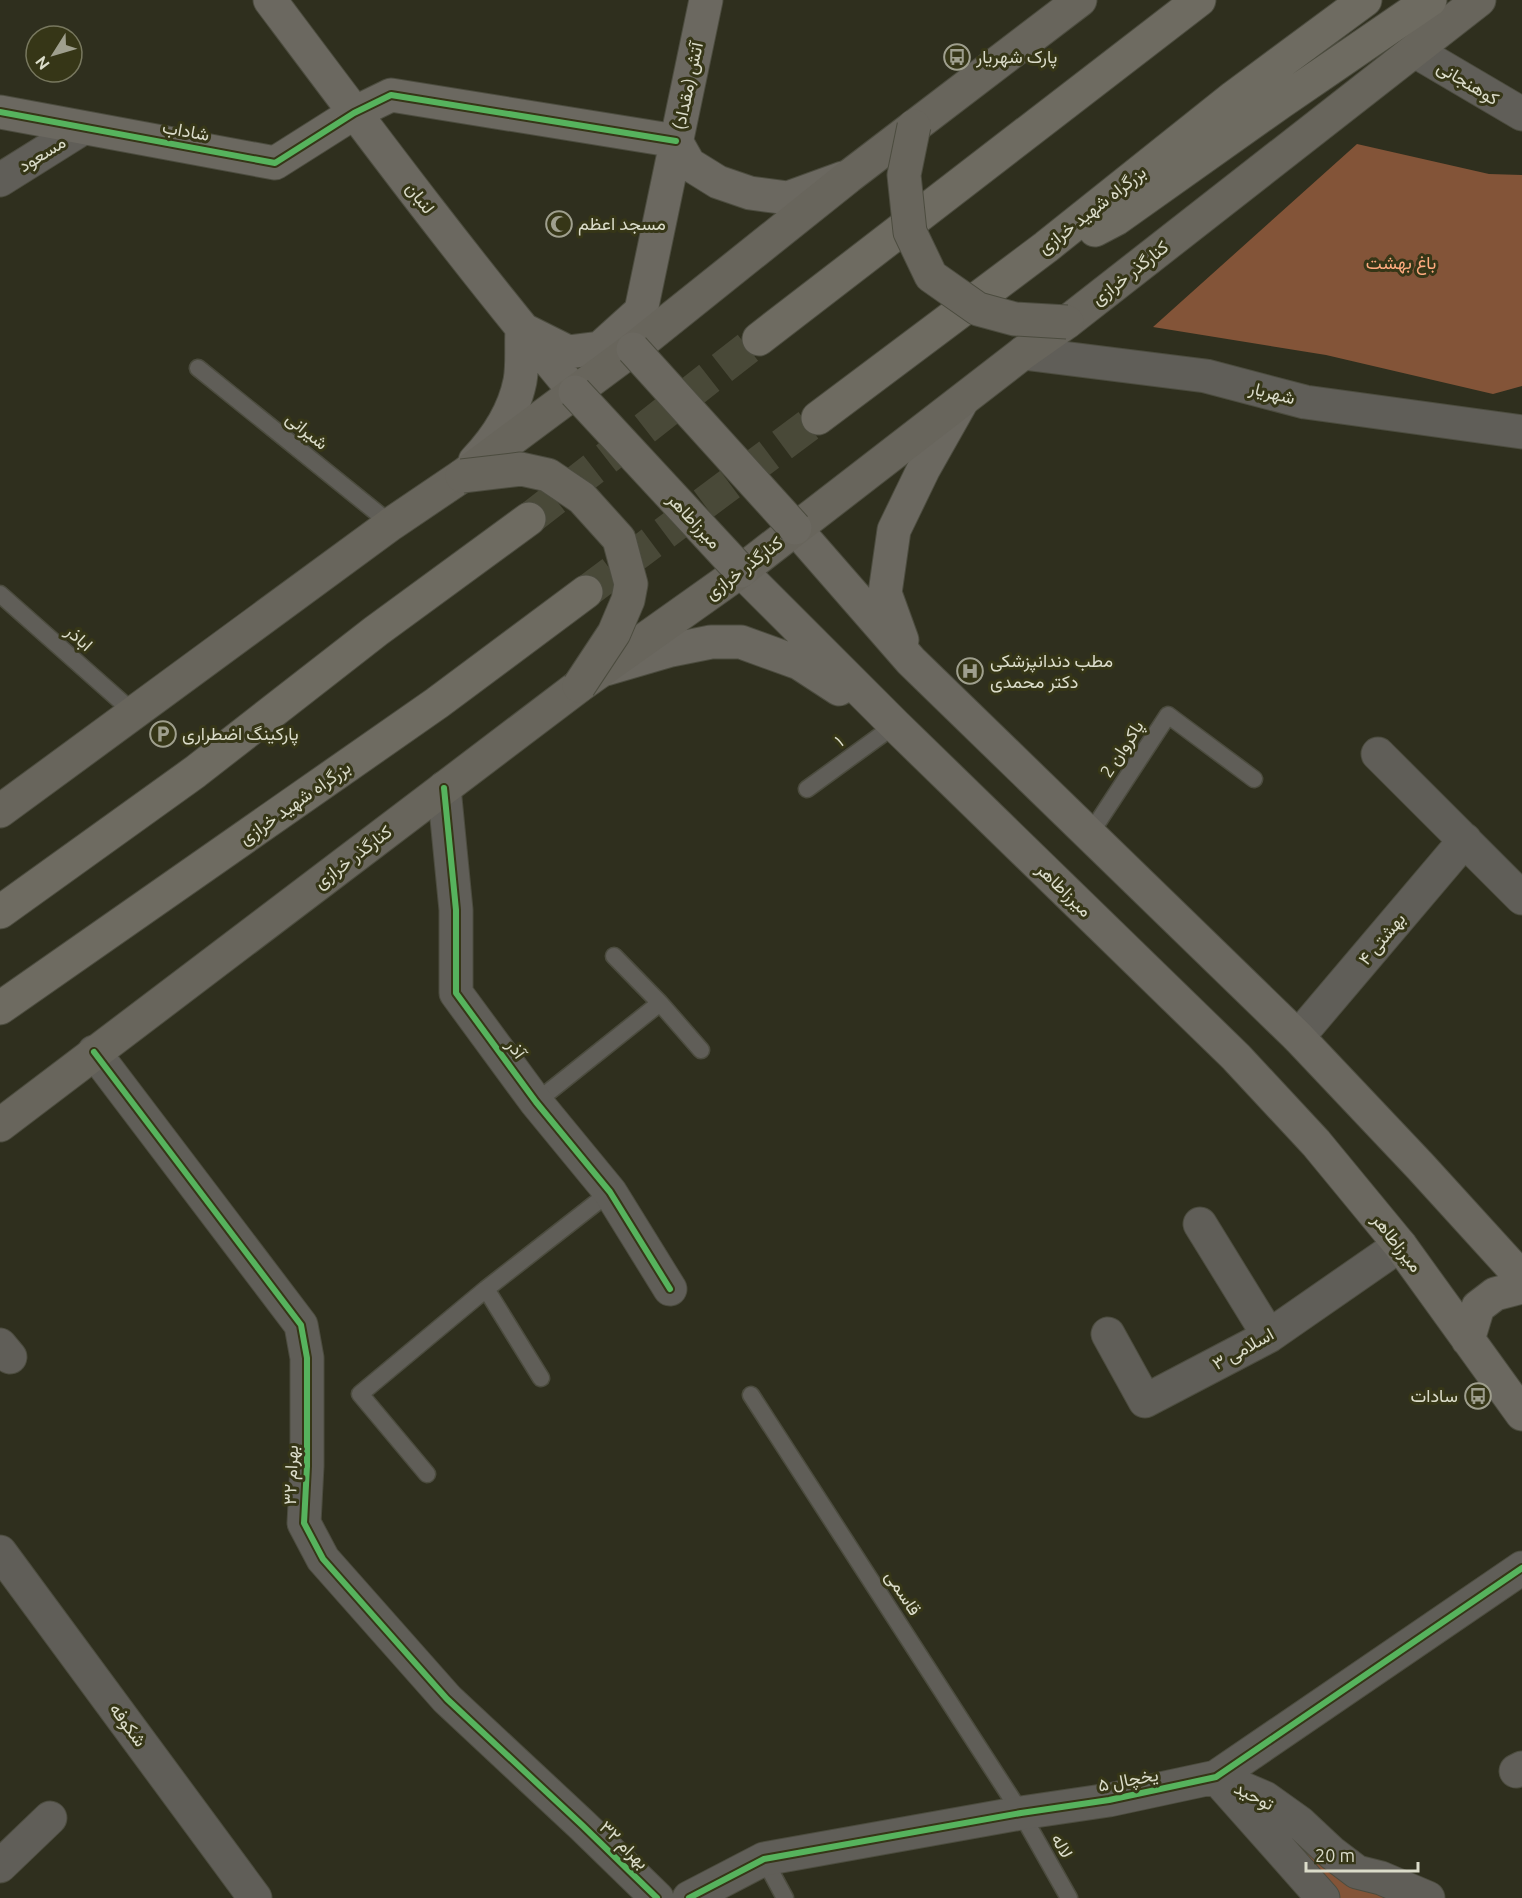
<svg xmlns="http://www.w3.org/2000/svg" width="1522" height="1898" font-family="Ubuntu,Vazirmatn,sans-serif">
	<rect width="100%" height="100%" fill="#2f2f1e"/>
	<path fill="#835438" d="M1357,144L1489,174L1522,175V386L1493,394L1326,355L1153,327Z
		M1264,1804L1412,1898H1334Z"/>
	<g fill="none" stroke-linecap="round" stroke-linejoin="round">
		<path stroke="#494938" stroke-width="33" stroke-dasharray="33 16" stroke-linecap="butt" d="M529,519L759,339
			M586,592L818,418"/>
		<g stroke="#4c4c3f" stroke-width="19">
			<path id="lane" d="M198,368L391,524
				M0,594L133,712
				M807,789L895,725
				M1090,834L1168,715L1254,779
				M614,956L660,1003L701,1050
				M536,1102L660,1003
				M486,1289L541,1378
				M751,1395L1021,1813L1069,1898
				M427,1474L360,1394L486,1289L610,1192
				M764,1859L785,1898"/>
		</g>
		<g stroke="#4c4c3f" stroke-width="35">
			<path id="street" d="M1415,51L1522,114
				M0,180L83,128
				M1023,353L1206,376L1305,402L1522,432
				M1378,754L1522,898
				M444,788L456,910V993L536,1102L610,1192L670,1289
				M1298,1037L1465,840
				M94,1052L301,1325L307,1358V1466L304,1523L323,1559L447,1699L583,1826L657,1898
				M1200,1224L1269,1336
				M1108,1334L1145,1401L1269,1336L1400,1245
				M0,1345L10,1357
				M0,1552L255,1898
				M1516,1771L1522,1768
				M1216,1777L1265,1798L1300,1823L1332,1853L1357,1872L1381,1878L1428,1898
				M1221,1783L1323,1898
				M0,1866L50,1818
				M689,1898L764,1859L1021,1813L1109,1800L1216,1777L1522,1568"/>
		</g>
		<g stroke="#4c4c3f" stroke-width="35">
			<path id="secondary" d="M270,0C369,132 468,265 575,392
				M0,112L275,163L354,113L391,95L676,141L689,164L718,182L750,193L788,198L843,178
				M633,349L706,0
				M475,461C496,439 514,411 520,381C523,365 521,346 522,329L568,352L600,348L641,311
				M795,528L911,661L1298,1037L1420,1166L1522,1278
				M741,571L895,725L1236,1057L1316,1143L1400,1245L1522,1414
				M902,640L885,593L894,530L923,470L962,401
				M606,669L671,650L711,642H741L799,663L839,689
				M1468,1340L1478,1307L1495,1294L1522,1287"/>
		</g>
		<g stroke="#4c4c3f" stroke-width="35">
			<path id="primary" d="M0,811L391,524L462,476L633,349L848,177L1080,0
				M0,1125L579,686L741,571L1023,353L1067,322L1479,0"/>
		</g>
		<g stroke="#4c4c3f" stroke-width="35">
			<path id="highway" d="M1095,230L1116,219L1281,102L1430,0
				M759,339L1199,0
				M818,418L1046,247L1234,97L1365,0
				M0,912L195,772L376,631L529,519
				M0,1008L437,703L586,592"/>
		</g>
		<use href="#lane" stroke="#605e58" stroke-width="16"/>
		<use href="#street" stroke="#605e58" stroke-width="33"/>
		<use href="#secondary" stroke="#6b6860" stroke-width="33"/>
		<use href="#primary" stroke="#68655c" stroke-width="33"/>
		<use href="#highway" stroke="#6e6b61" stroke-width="33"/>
		<g stroke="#4c4c3f" stroke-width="35" stroke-linecap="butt">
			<path id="secondary-bridge" d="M633,349L795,528
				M575,392L741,571"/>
		</g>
		<g stroke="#4c4c3f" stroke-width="35" stroke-linecap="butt">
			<path id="primary-bridge" d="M914,126L904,175L910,232L931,276L978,309L1015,319L1067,322
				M462,476L521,469L548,475L582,498L619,539L631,584L628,600L614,633L579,686"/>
		</g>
		<use href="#secondary-bridge" stroke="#6b6860" stroke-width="33"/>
		<use href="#primary-bridge" stroke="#68655c" stroke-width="33"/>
		<g stroke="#363617" stroke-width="10">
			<path id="cycleway" d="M0,112L275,163L354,113L391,95L676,141
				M444,788L456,910V993L536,1102L610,1192L670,1289
				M94,1052L301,1325L307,1358V1466L304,1523L323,1559L447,1699L583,1826L657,1898
				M689,1898L764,1859L1021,1813L1109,1800L1216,1777L1522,1568"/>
		</g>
		<use href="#cycleway" stroke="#56b35d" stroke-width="6"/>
	</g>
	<defs>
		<g id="bus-ring" transform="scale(1.35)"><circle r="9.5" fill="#363617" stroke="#9f9f8e" stroke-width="1.5"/><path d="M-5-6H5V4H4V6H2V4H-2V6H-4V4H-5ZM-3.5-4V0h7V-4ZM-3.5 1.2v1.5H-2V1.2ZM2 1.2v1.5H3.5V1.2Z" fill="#9f9f8e"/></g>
		<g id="mosque-ring" transform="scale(1.35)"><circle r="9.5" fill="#363617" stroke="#9f9f8e" stroke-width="1.5"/><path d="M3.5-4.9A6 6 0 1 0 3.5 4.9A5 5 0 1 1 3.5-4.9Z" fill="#9f9f8e"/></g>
		<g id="hospital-ring" transform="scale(1.35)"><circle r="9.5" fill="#363617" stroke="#9f9f8e" stroke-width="1.5"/><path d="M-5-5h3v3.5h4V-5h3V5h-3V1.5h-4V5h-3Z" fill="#9f9f8e"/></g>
		<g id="parking-ring" transform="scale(1.35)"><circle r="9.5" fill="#363617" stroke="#9f9f8e" stroke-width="1.5"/><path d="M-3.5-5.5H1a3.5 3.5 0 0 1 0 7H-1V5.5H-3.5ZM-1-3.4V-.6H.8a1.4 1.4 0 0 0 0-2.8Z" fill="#9f9f8e"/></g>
	</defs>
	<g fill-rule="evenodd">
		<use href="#bus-ring" x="957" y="57"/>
		<use href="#mosque-ring" x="559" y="224"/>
		<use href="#hospital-ring" x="970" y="671"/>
		<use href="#parking-ring" x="163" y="734"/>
		<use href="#bus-ring" x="1478" y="1396"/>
	</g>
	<g text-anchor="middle" stroke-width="6" stroke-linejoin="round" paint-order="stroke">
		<g font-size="18" fill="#dbdcca" stroke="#363617" text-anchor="start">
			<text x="976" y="63">پارک شهریار</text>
			<text x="578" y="230">مسجد اعظم</text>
			<text x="990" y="667">مطب دندانپزشکی<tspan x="990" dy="21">دکتر محمدی</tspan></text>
			<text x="182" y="740">پارکینگ اضطراری</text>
			<text x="1458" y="1402" text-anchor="end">سادات</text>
		</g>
		<g font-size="18" fill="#dbdcca" stroke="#363617">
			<text transform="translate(1468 83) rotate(31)" y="6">کوهنجانی</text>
			<text transform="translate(688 86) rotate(-78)" y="6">آتش (مقداد)</text>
			<text transform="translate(186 131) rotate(10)" y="6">شاداب</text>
			<text transform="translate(42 154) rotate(-32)" y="6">مسعود</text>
			<text transform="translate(420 198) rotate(52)" y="6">لنبان</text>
			<text transform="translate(1092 210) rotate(-38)" y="6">بزرگراه شهید خرازی</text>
			<text transform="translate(1130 273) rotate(-38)" y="6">کنارگذر خرازی</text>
			<text transform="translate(1272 393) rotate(14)" y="6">شهریار</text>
			<text transform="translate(307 431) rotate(39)" y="6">شیرانی</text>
			<text transform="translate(694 521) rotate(47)" y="6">میرزاطاهر</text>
			<text transform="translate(744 568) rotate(-37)" y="6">کنارگذر خرازی</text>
			<text transform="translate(79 638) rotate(42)" y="6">اباذر</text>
			<text transform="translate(839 741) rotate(-36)" y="6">۱</text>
			<text transform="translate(1122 749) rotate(-57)" y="6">پاکروان 2</text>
			<text transform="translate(295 803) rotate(-35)" y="6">بزرگراه شهید خرازی</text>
			<text transform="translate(353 857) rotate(-37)" y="6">کنارگذر خرازی</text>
			<text transform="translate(1064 890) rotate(44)" y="6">میرزاطاهر</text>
			<text transform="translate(1382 939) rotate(-50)" y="6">بهشتی ۴</text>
			<text transform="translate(516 1049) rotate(54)" y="6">آذر</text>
			<text transform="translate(1397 1243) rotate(52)" y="6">میرزاطاهر</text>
			<text transform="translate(1243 1349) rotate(-29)" y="6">اسلامی ۳</text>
			<text transform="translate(291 1475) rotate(-88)" y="6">بهرام ۳۲</text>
			<text transform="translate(903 1593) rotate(57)" y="6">قاسمی</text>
			<text transform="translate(128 1725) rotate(54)" y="6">شکوفه</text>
			<text transform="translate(1128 1780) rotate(-11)" y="6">یخچال ۵</text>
			<text transform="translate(1254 1796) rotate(27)" y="6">توحید</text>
			<text transform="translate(624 1845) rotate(44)" y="6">بهرام ۳۲</text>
			<text transform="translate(1062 1846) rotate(61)" y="6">لاله</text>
		</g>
		<g font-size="18" fill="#feab7f" stroke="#363617">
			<text x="1401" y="269">باغ بهشت</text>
		</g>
	</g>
	<g transform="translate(54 54) rotate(233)"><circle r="28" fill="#363617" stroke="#78785f" stroke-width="1.5"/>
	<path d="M0-4.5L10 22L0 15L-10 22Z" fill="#9f9f8e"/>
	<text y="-9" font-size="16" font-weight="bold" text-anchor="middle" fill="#dbdcca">N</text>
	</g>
	<path d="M1306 1862v9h112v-9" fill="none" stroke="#dbdcca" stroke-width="3"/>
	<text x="1315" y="1862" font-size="18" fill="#dbdcca" stroke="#363617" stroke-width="4.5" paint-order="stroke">20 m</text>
</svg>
